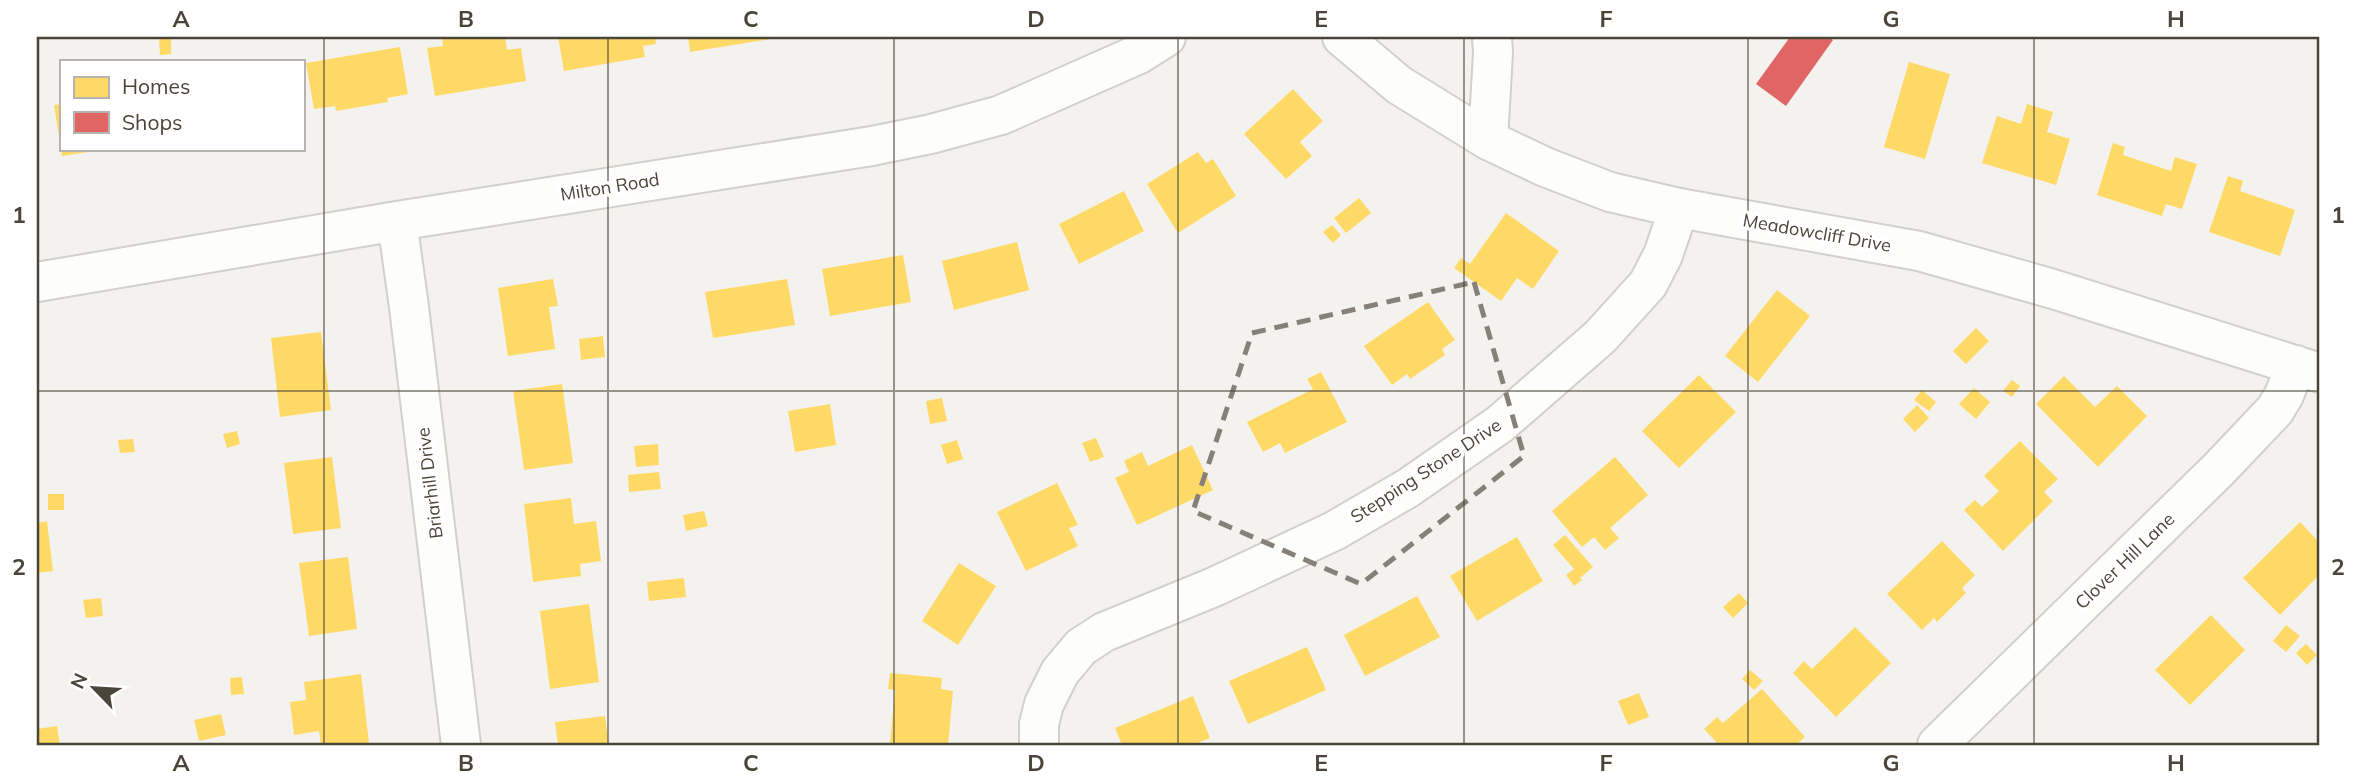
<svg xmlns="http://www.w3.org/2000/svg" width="2357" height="782" font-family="Mulish,sans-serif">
	<rect width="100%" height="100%" fill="#f4f2ee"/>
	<path fill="#ffd966" d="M159,37H171V54L160,55Z
		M442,37H505L507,50L521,48L526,81L435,96L427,48L443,46Z
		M558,37H655L656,44L643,46L645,57L564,71Z
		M688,37H777V38L690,52Z
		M400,47L408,94L387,98L388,102L336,111L335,106L314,109L306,63Z
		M1909,62L1950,74L1925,159L1884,147Z
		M1293,89L1323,121L1300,142L1312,156L1286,179L1244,134Z
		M61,104V142H60L54,105Z
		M2027,104L2053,112L2047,132L2070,139L2056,185L1982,163L1997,116L2021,124Z
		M2113,143L2125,147L2123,155L2171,171L2175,157L2197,164L2182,209L2166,204L2162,216L2097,195Z
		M61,149H101V150L62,156Z
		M1198,152L1206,163L1213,159L1236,196L1178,233L1147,184Z
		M2228,176L2243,181L2240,191L2295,210L2280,256L2209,232Z
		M1124,191L1144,231L1079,264L1059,224Z
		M1359,198L1371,213L1346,233L1334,218Z
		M1506,213L1559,251L1533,289L1517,278L1501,301L1454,268L1461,258L1470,264Z
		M1332,225L1341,235L1333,243L1323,232Z
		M1017,242L1029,290L954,310L942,261Z
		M903,255L911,302L830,316L822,269Z
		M553,279L558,306L549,307L555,349L508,356L498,288Z
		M787,279L795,325L713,338L705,292Z
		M1777,290L1810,316L1758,382L1725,356Z
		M1428,302L1455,340L1442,349L1445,355L1410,379L1407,374L1392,385L1364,346Z
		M1976,328L1989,341L1966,364L1953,351Z
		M321,332L331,410L280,417L271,338Z
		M603,336L605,357L581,360L579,339Z
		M1321,372L1347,422L1285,453L1280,443L1263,452L1247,422L1313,389L1307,379Z
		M1699,375L1736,412L1679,468L1642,431Z
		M2064,376L2095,407L2117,386L2147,416L2098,467L2036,404Z
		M2012,380L2020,386L2012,397L2003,391Z
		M562,384L573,463L524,470L513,391Z
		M1974,388L1990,402L1976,419L1959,404Z
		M1922,390L1936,402L1929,411L1914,400Z
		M942,398L947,421L930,424L926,401Z
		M830,404L836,445L795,452L788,411Z
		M1917,405L1929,418L1915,432L1903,419Z
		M237,431L240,444L227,448L223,434Z
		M1096,438L1104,457L1090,462L1082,443Z
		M133,439L135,452L120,453L118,440Z
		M957,440L963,459L947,464L941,445Z
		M2020,441L2058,479L2044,492L2053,501L2003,551L1964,510L1975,500L1982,507L1999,491L1984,476Z
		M658,444L659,465L636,467L634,446Z
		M1192,445L1213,490L1137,525L1115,478L1129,472L1124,461L1142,452L1148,466Z
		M332,457L341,528L293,534L284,463Z
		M1615,457L1648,495L1610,528L1619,538L1605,550L1594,537L1582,547L1552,511Z
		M659,472L661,489L629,492L628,475Z
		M1057,483L1078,525L1069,528L1078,546L1026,571L997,512Z
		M48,494H64V510H48Z
		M571,498L574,524L596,521L601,561L580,564L581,576L533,582L524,504Z
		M704,511L708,526L686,531L683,515Z
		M47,521L53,571L37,573V523Z
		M2300,522L2320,543V574L2280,615L2243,578Z
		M1565,535L1593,567L1580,578L1582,580L1574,586L1566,575L1574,569L1553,545Z
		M1517,537L1543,581L1477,621L1450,576Z
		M1942,541L1975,575L1962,588L1966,593L1937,622L1934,618L1922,630L1887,594Z
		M348,557L357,629L309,636L299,563Z
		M959,563L996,586L958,645L922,621Z
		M684,578L686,597L649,601L647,582Z
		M1739,593L1748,603L1733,618L1723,607Z
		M1417,596L1440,637L1365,676L1344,635Z
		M101,598L103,616L86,618L83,600Z
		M589,604L599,682L550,689L540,611Z
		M2211,615L2245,650L2190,705L2155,670Z
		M2286,625L2300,636L2286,652L2273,641Z
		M1855,627L1891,663L1836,717L1793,673L1804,661L1812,669Z
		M2306,644L2317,655L2307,665L2296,653Z
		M1307,647L1326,690L1248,724L1229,681Z
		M1750,670L1763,681L1754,690L1742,679Z
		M890,673L942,678L941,689L953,691L948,745L890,743L895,690L888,689Z
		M361,674L369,743L321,745L319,731L294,735L290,702L306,700L304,682Z
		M242,677L244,694L231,695L230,678Z
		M1762,689L1805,737L1796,745H1719L1704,729L1717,717L1723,723Z
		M1639,693L1649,717L1628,725L1618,701Z
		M1193,696L1210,738L1193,745H1122L1115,728Z
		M221,714L226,735L199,741L194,720Z
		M605,716L609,745H558L555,722Z
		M57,726L60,745H37V729Z"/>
	<path fill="#e06666" d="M1790,37H1828L1833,40L1786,106L1756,84Z"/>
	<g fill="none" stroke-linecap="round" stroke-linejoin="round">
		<g stroke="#d2d0cb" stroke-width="42">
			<path id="minor" d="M1342,37L1399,85L1488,140L1545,167L1610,192L1679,208L1919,251L2053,289L2320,373
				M1488,140L1493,53L1492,37
				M397,221L409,307L461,745
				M37,282L397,221L872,146L931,134L1001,115L1139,54L1166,37
				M1039,745V724L1044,704L1060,672L1081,647L1104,632L1214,587L1334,531L1408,488L1500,424L1600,337L1648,284L1663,255L1679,208
				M1937,745L2219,469L2275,410L2284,395L2296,365"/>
		</g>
		<use href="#minor" stroke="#fdfdfc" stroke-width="38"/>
	</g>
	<path fill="none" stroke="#868178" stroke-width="5" stroke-dasharray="14 9" stroke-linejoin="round" d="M1474,282L1524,456L1361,584L1193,511L1252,333Z"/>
	<path fill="none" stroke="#4b4439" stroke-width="2" stroke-opacity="0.55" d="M324,37V745M608,37V745M894,37V745M1178,37V745M1464,37V745M1748,37V745M2034,37V745M37,391H2320"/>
	<g text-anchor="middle" stroke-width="7" stroke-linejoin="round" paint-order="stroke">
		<g font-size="18" fill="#4b4439" stroke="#fff">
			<text transform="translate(610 187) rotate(-9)" y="6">Milton Road</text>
			<text transform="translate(1817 233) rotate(10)" y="6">Meadowcliff Drive</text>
			<text transform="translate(1426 471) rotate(-33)" y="6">Stepping Stone Drive</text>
			<text transform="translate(430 483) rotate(-97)" y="6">Briarhill Drive</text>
			<text transform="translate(2125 561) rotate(-44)" y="6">Clover Hill Lane</text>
		</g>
	</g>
	<rect width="2357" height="782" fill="none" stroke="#ffffff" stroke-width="77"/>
	<rect x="60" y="60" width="245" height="91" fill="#ffffff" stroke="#b7b4b0" stroke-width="2"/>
	<rect x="74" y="77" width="35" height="21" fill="#ffd966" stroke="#b7b4b0" stroke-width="2"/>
	<text x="122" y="94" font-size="21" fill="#4b4439">Homes</text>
	<rect x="74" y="112" width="35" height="21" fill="#e06666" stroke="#b7b4b0" stroke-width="2"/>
	<text x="122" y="130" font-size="21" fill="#4b4439">Shops</text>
	<g transform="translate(94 688) rotate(295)" stroke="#ffffff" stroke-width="5" paint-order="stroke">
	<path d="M0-5L12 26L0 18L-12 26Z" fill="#4b4439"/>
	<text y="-10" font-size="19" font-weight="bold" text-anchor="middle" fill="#4b4439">N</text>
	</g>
	<rect x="38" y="38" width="2280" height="706" fill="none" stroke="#4b4439" stroke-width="2.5"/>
	<g font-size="23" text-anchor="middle" font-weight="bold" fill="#4b4439">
		<text x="181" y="27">A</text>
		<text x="466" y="27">B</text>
		<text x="751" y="27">C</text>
		<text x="1036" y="27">D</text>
		<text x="1321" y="27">E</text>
		<text x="1606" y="27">F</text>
		<text x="1891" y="27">G</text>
		<text x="2176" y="27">H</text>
		<text x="19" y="223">1</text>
		<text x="2338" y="223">1</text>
		<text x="19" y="575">2</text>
		<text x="2338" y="575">2</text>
		<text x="181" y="771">A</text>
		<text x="466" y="771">B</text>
		<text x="751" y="771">C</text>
		<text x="1036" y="771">D</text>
		<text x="1321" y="771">E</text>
		<text x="1606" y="771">F</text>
		<text x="1891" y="771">G</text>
		<text x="2176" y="771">H</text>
	</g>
</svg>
